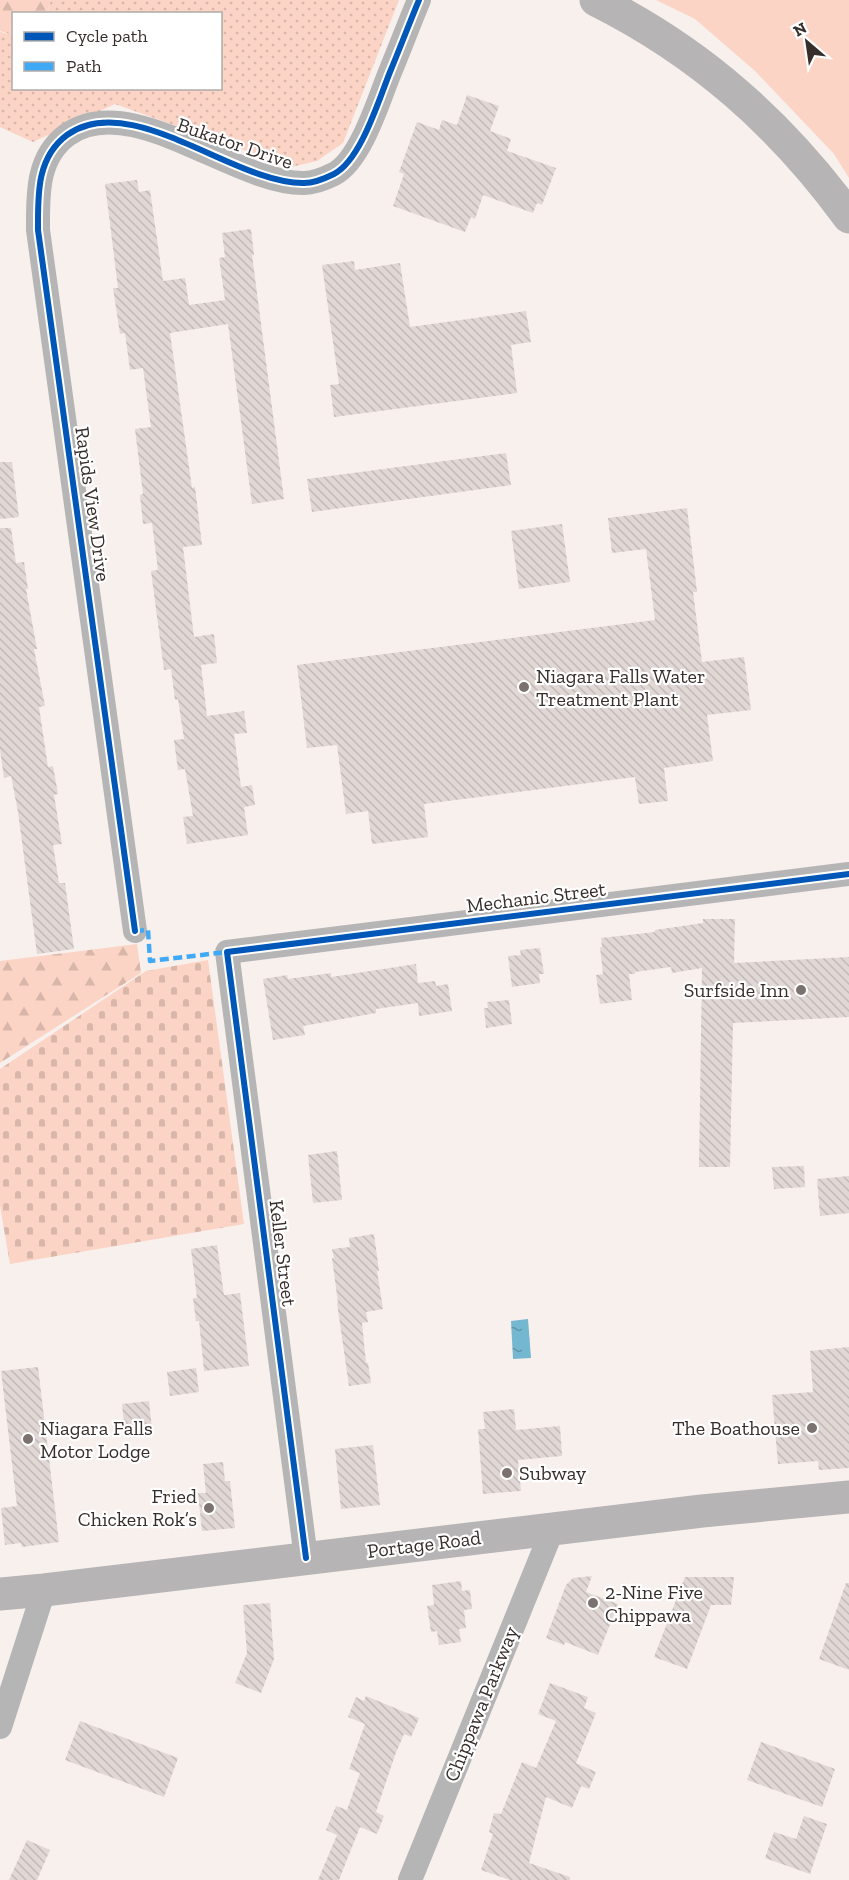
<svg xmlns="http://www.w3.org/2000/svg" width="849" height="1880" font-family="'Zilla Slab',serif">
	<defs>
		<pattern id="grass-dots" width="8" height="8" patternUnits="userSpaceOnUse" patternTransform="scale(1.5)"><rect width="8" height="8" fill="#fbd4c5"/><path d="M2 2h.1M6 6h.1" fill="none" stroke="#d8b6a9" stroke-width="1.8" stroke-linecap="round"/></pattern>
		<pattern id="forest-firs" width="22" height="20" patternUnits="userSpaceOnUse" patternTransform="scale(1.5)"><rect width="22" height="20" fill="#fbd4c5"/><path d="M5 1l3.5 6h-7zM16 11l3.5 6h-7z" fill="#d8b6a9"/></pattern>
		<pattern id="cemetery-stones" width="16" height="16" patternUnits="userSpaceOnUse" patternTransform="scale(1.5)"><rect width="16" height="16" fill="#fbd4c5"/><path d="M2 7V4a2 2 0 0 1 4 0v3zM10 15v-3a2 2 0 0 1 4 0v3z" fill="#d8b6a9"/></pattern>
		<pattern id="water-ripples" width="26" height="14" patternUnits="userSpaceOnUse" patternTransform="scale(1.5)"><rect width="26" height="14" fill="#74b7d0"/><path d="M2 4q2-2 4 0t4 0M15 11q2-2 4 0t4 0" fill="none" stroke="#6095a9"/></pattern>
		<pattern id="building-back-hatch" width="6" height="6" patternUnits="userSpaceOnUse" patternTransform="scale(1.5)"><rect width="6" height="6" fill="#e1d8d5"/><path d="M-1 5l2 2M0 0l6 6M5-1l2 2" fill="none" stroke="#c2bab7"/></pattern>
	</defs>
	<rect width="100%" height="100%" fill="#f8f0ed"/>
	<path fill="url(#grass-dots)" d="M51,0H399L343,143L317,161L291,167L115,104L33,142L0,127V32L13,35L14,88H220V14L47,13Z"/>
	<path fill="url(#forest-firs)" d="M0,0H51L47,13L14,14L13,35L0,31Z
		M137,944L141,973L0,1063V961Z"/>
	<path fill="url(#cemetery-stones)" d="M208,960L244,1224L10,1264L0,1206V1069L146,971Z"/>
	<path fill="#fbd4c5" d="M656,0H849V178L834,154L755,71L695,19Z"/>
	<path fill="url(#water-ripples)" d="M528,1319L531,1358L513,1359L511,1321Z"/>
	<path fill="url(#building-back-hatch)" d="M467,95L499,106L490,131L511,139L507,151L556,168L542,205L537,203L533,213L483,195L475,219L471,217L465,232L393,206L404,174L399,172L417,122L439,130L442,120L457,125Z
		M137,180L139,192L150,190L163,281L185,278L189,305L225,300L219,258L225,257L222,233L251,229L254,255H252L284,499L252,504L228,324L170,333L192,488L195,487L202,545L183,547L194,637L214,634L217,663L201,665L207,716L244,711L247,733L234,734L241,787L252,785L255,805L244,807L248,835L187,844L183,817L193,816L185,769L178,770L174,740L184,739L178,699L175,700L171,669L164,670L151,571L158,570L152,523L143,524L140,495L143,494L135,429L151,427L143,368L130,370L125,333L120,334L113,288H118L105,184Z
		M354,261L355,270L400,263L410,327L526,311L531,342L511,345L517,393L334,417L330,385L339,384L322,265Z
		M506,453L511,485L312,512L307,479Z
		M0,462H12L19,517L0,519Z
		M687,508L697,592H693L702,662L744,657L751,710L707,715L713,761L664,768L668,801L639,804L635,777L424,804L428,837L372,844L368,811L346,814L337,745L307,748L297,665L655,620L646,549L612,553L608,518Z
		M562,524L570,582L519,589L511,531Z
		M0,528H11L16,563L24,562L28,589H26L37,649H34L45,706L39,707L48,767L53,766L58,794L54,795L62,844L53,845L59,883H65L74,949L37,954L18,812L11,776L4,778L0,750Z
		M703,919H735L734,963L849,957V1017L733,1023L730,1167H699L702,968L672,973L671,967L635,972V974H629L632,1000L600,1004L596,975L603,974L600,947H602L601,938L655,932V930L703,923Z
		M540,948L544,974H539L540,983L512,987L508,956L521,955L520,950Z
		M416,964L418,983L435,981L436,986L448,984L452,1011L419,1016L418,1003L376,1009V1013L303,1026L305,1035L273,1040L263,979L287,975L288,979L331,973V977Z
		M509,1000L512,1024L486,1028L484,1008H488L487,1002Z
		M337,1151L342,1200L313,1203L308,1155Z
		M804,1166L805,1187L774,1189L772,1167Z
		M849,1176V1213L820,1216L817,1179Z
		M374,1234L379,1271H377L383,1309L366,1312L368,1322L362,1323L366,1363H368L371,1383L349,1386L337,1303H338L332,1258H334L332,1249L350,1247L349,1238Z
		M217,1245L224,1295L240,1293L249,1366L204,1371L199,1321H196L193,1298H197L191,1249Z
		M849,1347V1468L819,1470L818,1461L778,1464L772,1395L813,1392L810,1351Z
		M38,1367L59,1542L22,1547L21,1543L5,1545L1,1508L17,1506L1,1371Z
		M196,1368L199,1392L170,1396L167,1372Z
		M149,1401L152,1429L125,1432L122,1404Z
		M514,1409L516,1430L560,1426L562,1456L518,1460L521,1491L483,1494L478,1429H485L483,1412Z
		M373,1445L380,1505L341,1509L335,1449Z
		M223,1462L225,1481H230L235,1528L202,1531L198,1493H206L203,1464Z
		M592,1576L586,1592L618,1604L598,1655L565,1642L564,1645L546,1638L566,1585L573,1578Z
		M685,1577H734L731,1605H711L687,1669L654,1657Z
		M461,1581L462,1591L470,1590L472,1609L464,1610L466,1628L459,1629L461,1642L439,1645L437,1631L431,1632L427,1606L434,1605L432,1585Z
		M846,1583H849V1670L819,1659Z
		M270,1603L274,1659L261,1693L235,1683L247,1653L243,1605Z
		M550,1683L588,1697L584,1708L596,1713L576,1763L596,1772L589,1789L581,1786L572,1808L546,1797L529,1863L570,1877V1880H510L481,1870L493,1834L489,1832L494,1813L501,1814L522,1762L536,1768L556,1721L538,1714Z
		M366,1696L419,1718L411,1737L404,1734L395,1755L376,1812L384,1816L377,1834L360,1827L339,1880H318L337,1835L326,1830L336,1806L347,1810L360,1773L349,1769L365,1724L348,1717L356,1697L364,1701Z
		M80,1721L178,1758L164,1797L65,1760Z
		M761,1742L835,1769L822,1807L747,1780Z
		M804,1816L827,1824L810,1874L765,1858L774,1832L796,1839Z
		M27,1840L50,1850L37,1880H9Z"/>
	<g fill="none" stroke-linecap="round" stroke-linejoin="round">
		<path stroke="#b6b5b6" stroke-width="24" d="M135,931L38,230C38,196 36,158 67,135C131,89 234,184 304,183C313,183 326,178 334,174C361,160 379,99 390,72C400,48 409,24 419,0
			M306,1558L227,952L849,874
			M0,1727L44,1590
			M410,1880L553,1528"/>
		<path stroke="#b6b4b5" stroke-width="33" d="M596,0C700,52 781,124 849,217
			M0,1594L44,1590L702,1511L849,1497"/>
		<path stroke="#3fa9f5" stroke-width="4.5" stroke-dasharray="9 4.5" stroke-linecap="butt" d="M135,931L148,930L150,961L227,952"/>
		<g stroke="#fff" stroke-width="10">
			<path id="cycleway" d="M135,931L38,230C38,196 36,158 67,135C131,89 234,184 304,183C313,183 326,178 334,174C361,160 379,99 390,72C400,48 409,24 419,0
				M306,1558L227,952L849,874"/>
		</g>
		<use href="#cycleway" stroke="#0057b8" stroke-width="6"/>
	</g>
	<g fill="#7b726f" stroke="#fff" stroke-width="2">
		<circle cx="524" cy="687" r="6"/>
		<circle cx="801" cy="990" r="6"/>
		<circle cx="812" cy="1428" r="6"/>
		<circle cx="28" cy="1439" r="6"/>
		<circle cx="507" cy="1473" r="6"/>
		<circle cx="209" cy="1508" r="6"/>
		<circle cx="593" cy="1603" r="6"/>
	</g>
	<g text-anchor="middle" stroke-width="4.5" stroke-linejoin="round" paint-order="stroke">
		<g font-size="20" fill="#372e2b" stroke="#fff">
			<text transform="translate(235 143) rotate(19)" y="7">Bukator Drive</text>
			<text transform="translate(93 504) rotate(82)" y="7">Rapids View Drive</text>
			<text transform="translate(536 897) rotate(-7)" y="7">Mechanic Street</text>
			<text transform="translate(283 1253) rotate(83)" y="7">Keller Street</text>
			<text transform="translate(424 1544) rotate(-7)" y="7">Portage Road</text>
			<text transform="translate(481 1704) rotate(-68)" y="7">Chippawa Parkway</text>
		</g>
		<g font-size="20" fill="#372e2b" stroke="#fff" text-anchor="start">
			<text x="536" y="683">Niagara Falls Water<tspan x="536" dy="23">Treatment Plant</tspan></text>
			<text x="789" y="997" text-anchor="end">Surfside Inn</text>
			<text x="40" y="1435">Niagara Falls<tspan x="40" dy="23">Motor Lodge</tspan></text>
			<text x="800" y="1435" text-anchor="end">The Boathouse</text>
			<text x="519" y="1480">Subway</text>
			<text x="197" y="1503" text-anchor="end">Fried<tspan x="197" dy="23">Chicken Rok’s</tspan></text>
			<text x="605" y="1599">2-Nine Five<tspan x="605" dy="23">Chippawa</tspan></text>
		</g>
	</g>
	<rect x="12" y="12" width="210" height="78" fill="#ffffff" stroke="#afabaa" stroke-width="1.5"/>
	<rect x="24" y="32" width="30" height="9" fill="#0057b8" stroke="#afabaa" stroke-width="1.5"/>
	<text x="66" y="42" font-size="18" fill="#372e2b">Cycle path</text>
	<rect x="24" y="62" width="30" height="9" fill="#3fa9f5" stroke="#afabaa" stroke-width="1.5"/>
	<text x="66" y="72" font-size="18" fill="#372e2b">Path</text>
	<g transform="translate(807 42) rotate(331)" stroke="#ffffff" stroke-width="4.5" paint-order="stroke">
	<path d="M0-4.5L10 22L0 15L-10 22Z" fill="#372e2b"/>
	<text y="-9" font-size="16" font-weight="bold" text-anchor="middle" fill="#372e2b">N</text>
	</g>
</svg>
